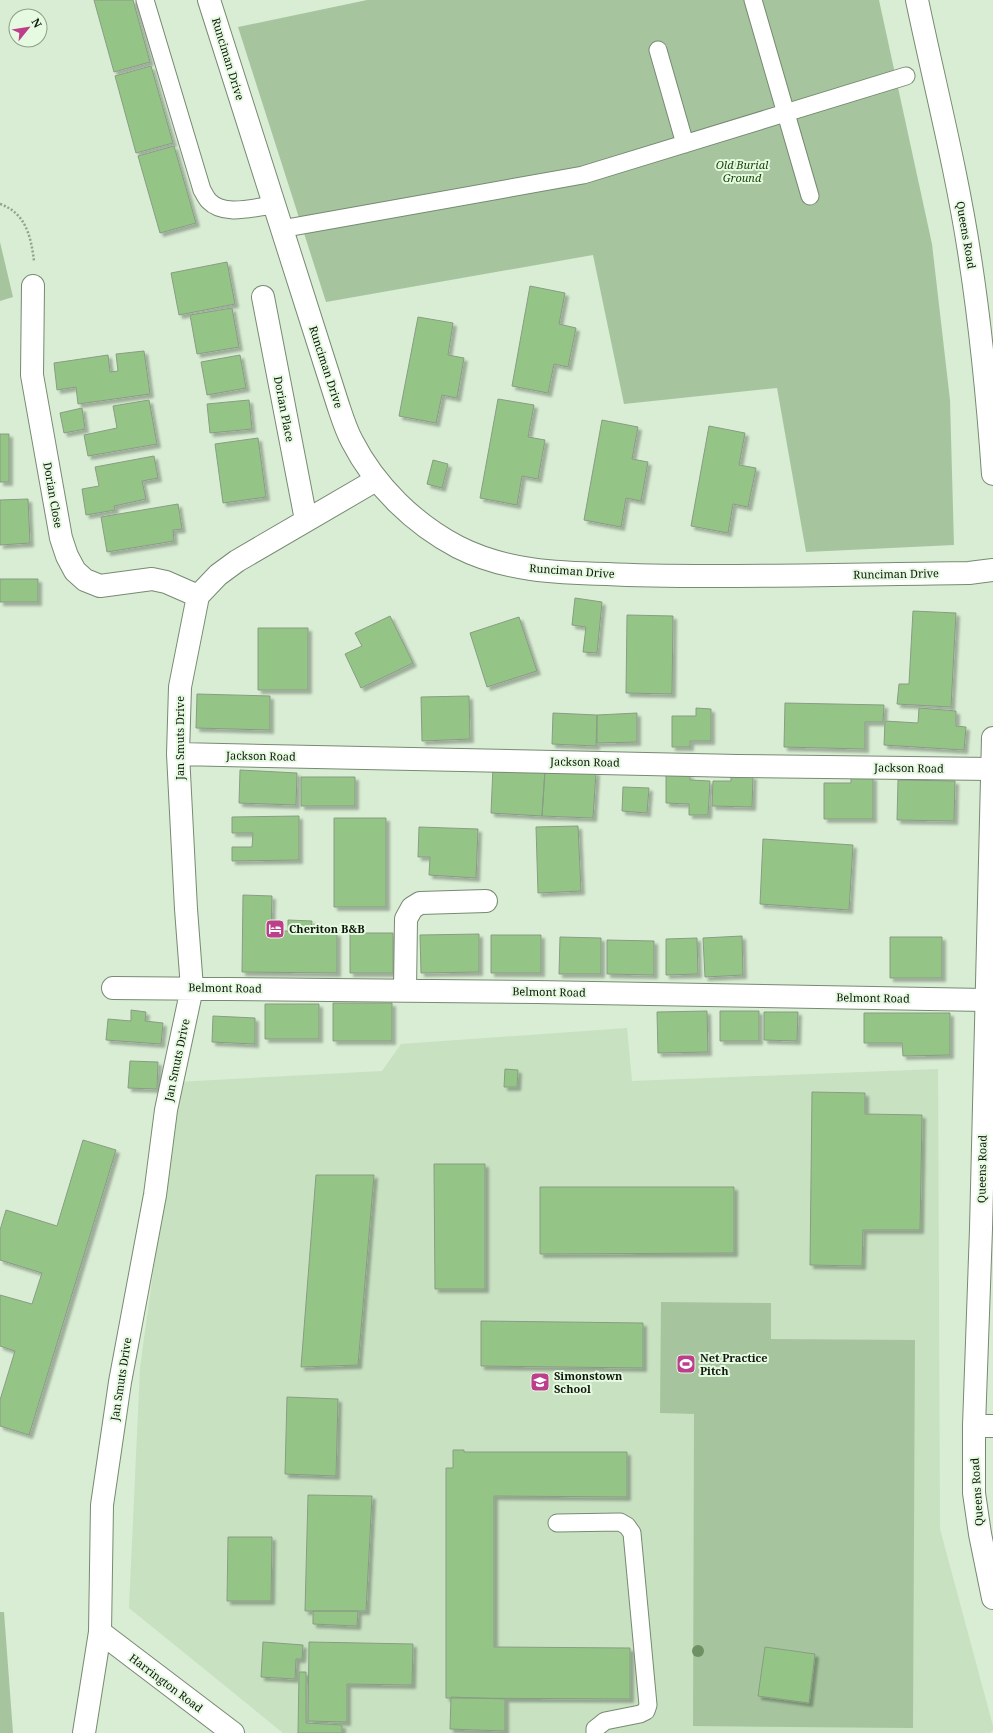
<svg xmlns="http://www.w3.org/2000/svg" width="993" height="1733" font-family="'Noto Serif',serif">
	<defs>
		<filter id="shadow"><feDropShadow dx="3.5" dy="3.5" stdDeviation="1" flood-color="#0004"/></filter>
	</defs>
	<rect width="100%" height="100%" fill="#d8edd3"/>
	<path fill="#c8e1c1" fill-rule="evenodd" d="M627,1028L632,1081L938,1069L940,1529L993,1726V1730L990,1733H283L129,1608L140,1368L168,1164L177,1082L382,1071L401,1044ZM434,1164H485V1288H435ZM316,1175H374L358,1365L301,1367ZM540,1187L734,1188V1253L540,1254ZM481,1321L643,1323V1368L481,1366ZM287,1397L338,1399L336,1475L285,1474ZM453,1450H464V1452H627V1497L494,1496V1647L630,1648V1699L451,1697ZM308,1495L372,1496L366,1611H305ZM228,1537L272,1538L271,1601H227ZM309,1643L412,1644V1685L347,1684V1721H309Z"/>
	<path fill="#a6c59e" d="M367,0H879L932,244L950,400L954,545L806,552L777,388L624,404L593,255L326,302L238,27Z
		M0,242L13,297L0,301Z
		M661,1302L771,1303V1339L915,1340L913,1728L693,1726L694,1414L660,1413Z
		M0,1612H4L13,1733H0Z"/>
	<path fill="#94c587" stroke="#899c84" filter="url(#shadow)" d="M94,0H133L150,62L114,72Z
		M151,66L173,143L136,153L115,76Z
		M174,146L196,223L160,233L138,156Z
		M227,262L235,304L179,315L171,273Z
		M530,286L565,293L559,324L576,328L568,367L554,364L548,393L512,386Z
		M232,308L239,347L197,354L190,315Z
		M418,317L453,323L448,355L464,358L457,398L442,395L436,423L399,416Z
		M144,351L150,394L78,404L76,387L57,390L54,363L108,355L110,372L118,371L116,354Z
		M240,355L246,388L207,395L201,362Z
		M498,399L534,405L528,437L545,440L538,479L522,476L517,505L480,498Z
		M149,400L157,444L88,456L84,435L117,428L113,406Z
		M249,400L252,429L210,433L207,404Z
		M82,408L85,429L64,433L60,413Z
		M602,420L638,427L632,459L648,462L641,501L626,498L621,527L584,520Z
		M709,426L745,433L739,465L756,468L748,507L733,504L728,533L691,526Z
		M0,434H9V482H0Z
		M258,438L266,497L223,503L215,444Z
		M154,456L158,478L142,481L146,499L114,506L115,510L86,515L82,489L99,486L95,467Z
		M433,460L448,464L442,488L427,484Z
		M28,499L30,543L0,545V500Z
		M178,504L182,529L173,530L174,541L107,552L101,517Z
		M0,579H38V602H0Z
		M575,598L602,602L597,653L583,652L586,627L572,625Z
		M913,611L956,613L951,707L897,704L899,684H909Z
		M627,615L673,616L672,694L626,693Z
		M390,616L413,663L361,688L345,654L362,646L355,633Z
		M519,617L537,671L487,687L470,633Z
		M258,628H308V690H258Z
		M197,694L270,696V730L196,728Z
		M469,696L470,739L422,741L421,697Z
		M785,703L884,705L883,722H865V749L784,747Z
		M696,708L711,709V741H690V747H672V716H696Z
		M919,708L956,711V726L966,727L964,750L884,745L885,721L918,723Z
		M553,713L597,715L596,746L552,744Z
		M637,713V742L597,743V715Z
		M493,767L545,770L542,816L491,813Z
		M240,770L297,773L296,805L239,803Z
		M545,770L596,772L593,818L542,816Z
		M666,773L690,775V780L710,781L708,815H689V804L666,803Z
		M731,776H753L752,807L712,806L713,781H731Z
		M851,776L873,777V819H824V783H851Z
		M301,777H355V806H301Z
		M898,780L955,781L954,821L897,820Z
		M623,787L649,788L647,813L622,811Z
		M299,816V860L232,861V847H252L253,833H232V817Z
		M334,818H386V907H334Z
		M578,826L581,891L538,893L536,827Z
		M419,827L478,829L476,878L429,875L430,857H418Z
		M763,839L853,845L849,910L760,904Z
		M243,895L272,896L271,931H288V920L312,921L311,932L337,933V973L242,972Z
		M350,933H393V973H350Z
		M479,934V972L421,973L420,935Z
		M491,935H541V973H491Z
		M742,936L743,975L705,977L703,938Z
		M560,937L601,938V974H559Z
		M890,937H942V978H890Z
		M697,938L698,974L666,975V939Z
		M607,940L654,941V975L607,974Z
		M333,1003H392V1041H333Z
		M265,1004H319V1039H265Z
		M131,1010L146,1012L145,1021L163,1023L161,1044L106,1040L108,1019L131,1021Z
		M707,1011L708,1052L658,1053L657,1012Z
		M720,1011H759V1041H720Z
		M764,1012H798L797,1041L764,1040Z
		M864,1013H950V1055L903,1056L902,1043H864Z
		M213,1016L255,1018V1044L212,1042Z
		M130,1061L158,1062L157,1089L128,1088Z
		M505,1069L518,1070L517,1087H504Z
		M812,1092L865,1093V1114L922,1115L920,1230H863L862,1266L810,1265Z
		M83,1140L116,1150L29,1435L0,1426V1400L15,1351L0,1346V1295L32,1304L42,1273L0,1260V1230L6,1210L57,1226Z
		M434,1164H485V1289H435Z
		M316,1175H374L358,1365L301,1367Z
		M540,1187H734V1253L540,1254Z
		M481,1321L643,1323V1368L481,1366Z
		M287,1397L338,1399L336,1476L285,1474Z
		M453,1450H464V1452H627V1497L494,1496V1647L630,1648V1699L446,1698V1468H453Z
		M308,1495L372,1496L366,1611H305Z
		M228,1537H272L271,1601H227Z
		M313,1611H358L357,1626L313,1624Z
		M263,1642L303,1645L302,1659H296L295,1679L261,1677Z
		M309,1642L413,1644L412,1685L347,1684V1722L308,1721Z
		M765,1647L815,1654L809,1703L758,1696Z
		M299,1672H306V1723L342,1725V1733H298Z
		M451,1697L505,1699V1731L450,1729Z"/>
	<g fill="none" stroke-linecap="round" stroke-linejoin="round">
		<g stroke="#778a72" stroke-width="19">
			<path id="lane" d="M145,0L202,190C204,193 206,198 209,201C224,217 255,207 274,205
				M753,0L810,196
				M658,50L685,144
				M281,229L583,175L906,76
				M557,1523L620,1522L627,1526L632,1533L648,1705L646,1711L640,1714L605,1721L595,1729V1733"/>
		</g>
		<g stroke="#778a72" stroke-width="24">
			<path id="street" d="M209,0L338,405C342,417 346,430 352,441C375,486 414,524 458,547C505,571 557,573 607,574C643,576 678,576 713,576C799,576 884,574 969,573L993,570
				M33,286L32,375L61,538L67,556L75,571L85,580L100,586L152,579L166,582L198,596
				M263,297L306,520
				M178,754L738,766L992,769
				M113,988L536,992L985,1000
				M405,990L406,919L412,908L420,903L486,901
				M974,1426H993
				M100,1632L233,1733
				M84,1733L100,1632L102,1505L120,1382L155,1195L166,1110L192,988L186,909L178,754L180,687L198,596L218,575L237,561L376,480"/>
		</g>
		<g stroke="#778a72" stroke-width="24">
			<path id="secondary" d="M917,0C935,86 957,171 970,258C981,330 988,402 993,474
				M993,738L981,1229L974,1426V1493L980,1534L993,1598"/>
		</g>
		<path stroke="#92a28e" stroke-width="2.5" stroke-dasharray="2 2" stroke-linecap="butt" d="M0,204C26,213 31,237 34,261"/>
		<use href="#lane" stroke="#fff" stroke-width="17"/>
		<use href="#street" stroke="#fff" stroke-width="22"/>
		<use href="#secondary" stroke="#fff" stroke-width="22"/>
	</g>
	<circle fill="#6e9163" cx="698" cy="1651" r="6"/>
	<defs>
		<g id="hotel-square" transform="scale(1)"><rect x="-9" y="-9" width="18" height="18" rx="4" fill="#bd3e8a" stroke="#e5fae0"/><path d="M-6-4.5h1.5V1H6V5H4.5V3h-9V5H-6ZM-4 0a1.8 1.8 0 1 1 3.6 0ZM.5 0V-2.5h3Q6-2.5 6 0Z" fill="#fff"/></g>
		<g id="stadium-square" transform="scale(1)"><rect x="-9" y="-9" width="18" height="18" rx="4" fill="#bd3e8a" stroke="#e5fae0"/><path d="M0-5a6.5 5 0 1 0 0 10a6.5 5 0 1 0 0-10ZM-3.5-1.8h7v3.6h-7Z" fill="#fff"/></g>
		<g id="school-square" transform="scale(1)"><rect x="-9" y="-9" width="18" height="18" rx="4" fill="#bd3e8a" stroke="#e5fae0"/><path d="M0-5L7-2L0 1L-7-2ZM-4 1L0 2.5L4 1V4Q0 6-4 4Z" fill="#fff"/></g>
	</defs>
	<g fill-rule="evenodd">
		<use href="#hotel-square" x="275" y="929"/>
		<use href="#stadium-square" x="686" y="1364"/>
		<use href="#school-square" x="540" y="1382"/>
	</g>
	<g text-anchor="middle" stroke-width="4" stroke-linejoin="round" paint-order="stroke">
		<g font-size="11" fill="#0f160d" stroke="#e5fae0">
			<text transform="translate(228 59) rotate(73)" y="4">Runciman Drive</text>
			<text transform="translate(966 235) rotate(80)" y="4">Queens Road</text>
			<text transform="translate(326 367) rotate(72)" y="4">Runciman Drive</text>
			<text transform="translate(284 409) rotate(79)" y="4">Dorian Place</text>
			<text transform="translate(53 495) rotate(80)" y="4">Dorian Close</text>
			<text transform="translate(572 571) rotate(4)" y="4">Runciman Drive</text>
			<text transform="translate(896 574) rotate(-1)" y="4">Runciman Drive</text>
			<text transform="translate(180 738) rotate(-90)" y="4">Jan Smuts Drive</text>
			<text transform="translate(261 756) rotate(1)" y="4">Jackson Road</text>
			<text transform="translate(585 762) rotate(1)" y="4">Jackson Road</text>
			<text transform="translate(909 768) rotate(1)" y="4">Jackson Road</text>
			<text transform="translate(225 988) rotate(1)" y="4">Belmont Road</text>
			<text transform="translate(549 992) rotate(1)" y="4">Belmont Road</text>
			<text transform="translate(873 998) rotate(1)" y="4">Belmont Road</text>
			<text transform="translate(177 1060) rotate(-78)" y="4">Jan Smuts Drive</text>
			<text transform="translate(982 1169) rotate(-89)" y="4">Queens Road</text>
			<text transform="translate(121 1379) rotate(-81)" y="4">Jan Smuts Drive</text>
			<text transform="translate(977 1492) rotate(-94)" y="4">Queens Road</text>
			<text transform="translate(166 1683) rotate(37)" y="4">Harrington Road</text>
		</g>
		<g font-size="11" font-style="italic" fill="#184607" stroke="#e5fae0">
			<text x="742" y="169">Old Burial<tspan x="742" dy="13">Ground</tspan></text>
		</g>
		<g font-size="11" font-weight="bold" fill="#0f160d" stroke="#e5fae0" text-anchor="start">
			<text x="289" y="933">Cheriton B&amp;B</text>
			<text x="700" y="1362">Net Practice<tspan x="700" dy="13">Pitch</tspan></text>
			<text x="554" y="1380">Simonstown<tspan x="554" dy="13">School</tspan></text>
		</g>
	</g>
	<g transform="translate(28 28) rotate(60)"><circle r="19" fill="#e5fae0" stroke="#8f9f8c"/>
	<path d="M0-3L7 15L0 10L-7 15Z" fill="#bd3e8a"/>
	<text y="-6" font-size="11" font-weight="bold" text-anchor="middle" fill="#0f160d">N</text>
	</g>
</svg>
